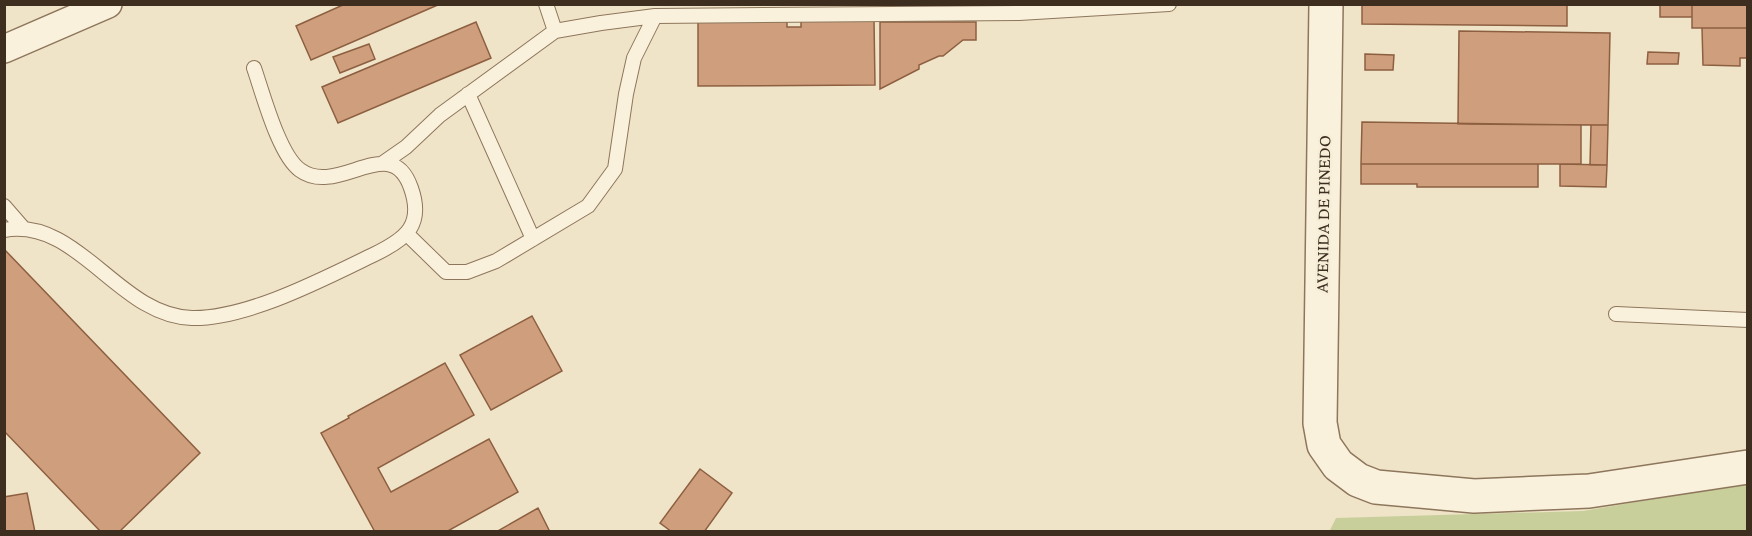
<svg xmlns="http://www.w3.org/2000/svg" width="1752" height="536" font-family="'Crimson Pro',serif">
	<rect width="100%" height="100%" fill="#f0e4c8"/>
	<path fill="#c9cf9b" d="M1747,483V531L1329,532L1336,518L1583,511Z"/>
	<path fill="#cf9f7d" stroke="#8d5f41" stroke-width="1.5" d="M345,4H440L311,60L296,26Z
		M1362,4H1567V26L1362,24Z
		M1660,4H1692V17H1660Z
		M1692,4H1748V28H1692Z
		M801,20H874L875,85L698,86V21H787V27H801Z
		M476,22L491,58L338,123L322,87Z
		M880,22H976V40H963L943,56H939L919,65V69L880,89Z
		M1702,28H1748V58H1740V66L1703,65Z
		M1459,31L1610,33L1608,125L1458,124Z
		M369,44L375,59L340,73L333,57Z
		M1648,52L1679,53L1678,64H1647Z
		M1365,54L1394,55L1393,70H1365Z
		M1362,122L1581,125V164H1361Z
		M1591,125H1608L1607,165H1590Z
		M1361,164H1538V187H1417V184H1361Z
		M1560,164L1607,165L1606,187L1560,186Z
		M4,249L200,453L119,532H101L4,431Z
		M532,316L562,371L491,410L460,355Z
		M445,363L474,415L378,468L391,492L489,439L518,492L446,532H375L321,433L349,418L348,416Z
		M700,469L732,493L704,532H672L660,523Z
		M27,493L35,532H4V497Z
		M538,508L550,532H496Z"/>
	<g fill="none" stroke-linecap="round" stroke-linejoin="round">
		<g stroke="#8d765c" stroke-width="16">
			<path id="service" d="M546,4L555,31
				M468,94L533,239
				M383,163L406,147L440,115L555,31L601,23L655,16
				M4,206L24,229
				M4,230C79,217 118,316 192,318C248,319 325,278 375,254C406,239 424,225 411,188C391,130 338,198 300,170C279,155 263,94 254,68
				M407,234L446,272H467L496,261L588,206L615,169L626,94L634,58L655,16L1019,13L1169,4
				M1616,314L1748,320"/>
		</g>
		<g stroke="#8d765c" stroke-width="30">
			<path id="minor" d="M4,49L108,4"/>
		</g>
		<g stroke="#8d765c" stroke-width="36">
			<path id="tertiary" d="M1326,4L1320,423L1324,445L1338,465L1358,480L1376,487L1474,496L1589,491L1748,467"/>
		</g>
		<use href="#service" stroke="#faf1dc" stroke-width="14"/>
		<use href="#minor" stroke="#faf1dc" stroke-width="27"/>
		<use href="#tertiary" stroke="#faf1dc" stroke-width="33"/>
	</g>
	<g text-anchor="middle" stroke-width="5" stroke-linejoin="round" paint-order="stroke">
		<g font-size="18" fill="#3d2e20" stroke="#f7eed8">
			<text transform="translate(1323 214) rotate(-89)" y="6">AVENIDA DE PINEDO</text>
		</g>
	</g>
	<rect width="1752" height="536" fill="none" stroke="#3d2e20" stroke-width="12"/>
</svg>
